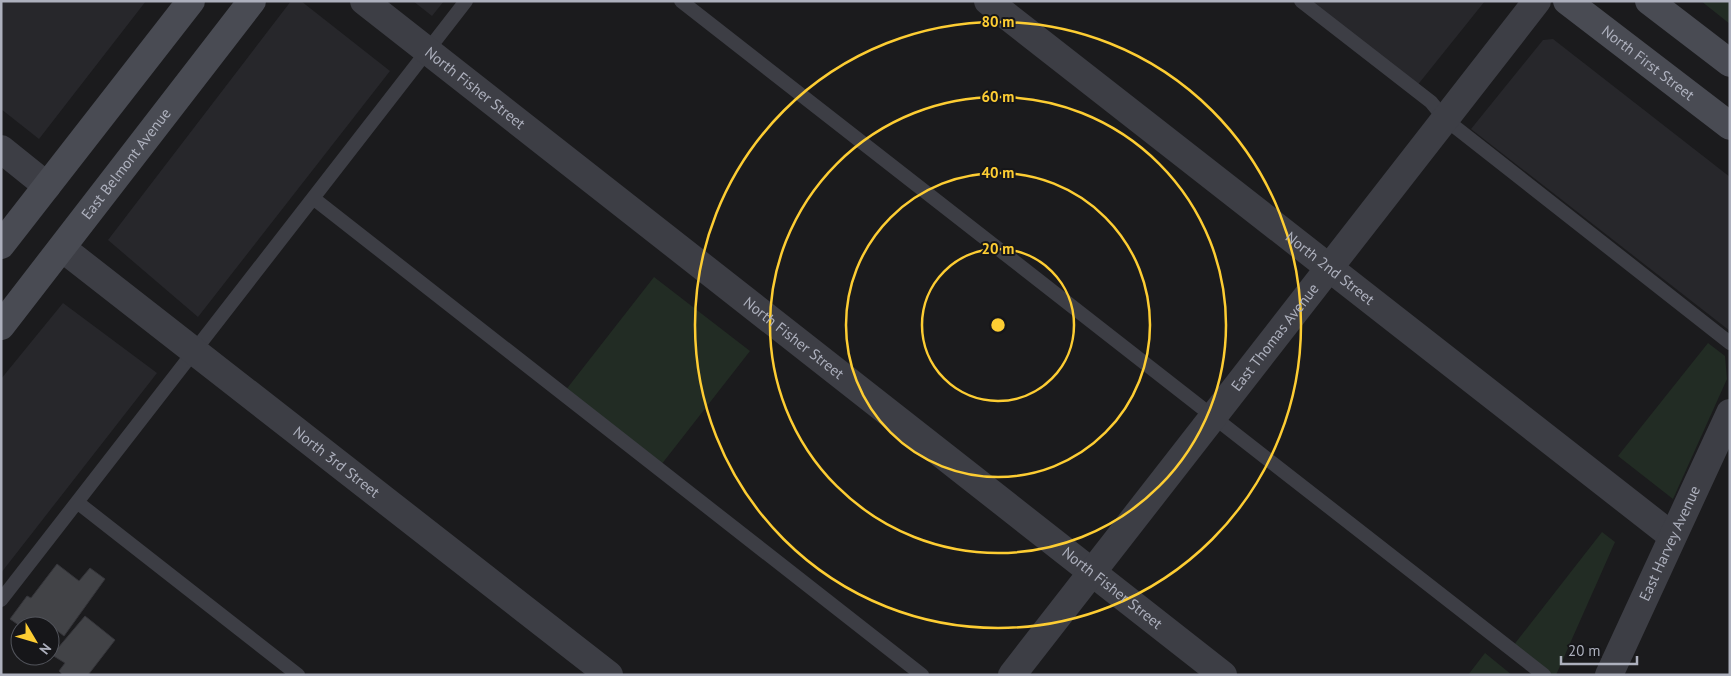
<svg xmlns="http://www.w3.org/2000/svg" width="1731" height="676" font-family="'PT Sans',sans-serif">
	<rect width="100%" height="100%" fill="#1b1b1d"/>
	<path fill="#27272b" d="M1,1H146L39,139L1,109Z
		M291,1H301L390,71L198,317L108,240Z
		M413,1H444L432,16Z
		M1307,1H1485L1416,87Z
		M1553,39L1730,177V331L1471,129L1543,40Z
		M63,303L157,373L1,573V379Z"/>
	<path fill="#222c24" d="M1701,1H1730V24Z
		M654,277L750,351L661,465L565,391Z
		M1708,343L1725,356L1727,379L1673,499L1618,456Z
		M1602,532L1615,542L1556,675H1550L1513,646Z
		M1485,653L1512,675H1468Z"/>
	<path fill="#424347" stroke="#35353a" d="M57,564L79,581L90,568L105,579L64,636L42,619L37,626H20L10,619L27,596L31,598Z
		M85,616L115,640L88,675H63L59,671L65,663L52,655Z"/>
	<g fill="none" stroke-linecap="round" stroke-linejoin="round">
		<path stroke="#3d3e45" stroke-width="14" d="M681,1L1544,675
			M1301,1L1431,102L1445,119L1730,343
			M313,198L922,675
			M77,502L298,675
			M1,600L466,1"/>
		<g stroke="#3d3e45" stroke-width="28">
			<path id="s1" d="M364,1L1223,675"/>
			<path id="s2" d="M988,1L1672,536"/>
			<path d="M1,149L47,186"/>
			<path id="s3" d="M62,248L609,675"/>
			<path id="s4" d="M1012,675L1537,1"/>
			<path id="s5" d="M1609,675L1730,413"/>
		</g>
		<g stroke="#494b53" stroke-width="28">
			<path id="s6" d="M1567,1L1730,126"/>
			<path d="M1649,1L1730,63"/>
			<path d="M1,245L191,1"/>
			<path id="s7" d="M1,326L252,1"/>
		</g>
	</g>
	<g fill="none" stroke="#fdcd33" stroke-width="2.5">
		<circle cx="998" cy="325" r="76"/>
		<circle cx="998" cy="325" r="152"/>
		<circle cx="998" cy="325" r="228"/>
		<circle cx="998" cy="325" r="303"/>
	</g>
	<g text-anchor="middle" stroke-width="4" stroke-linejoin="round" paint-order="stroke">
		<g font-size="15" fill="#adb0bd" stroke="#161619">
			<text dy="5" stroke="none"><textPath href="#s6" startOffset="102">North First Street</textPath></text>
			<text dy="5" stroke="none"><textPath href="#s1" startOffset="141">North Fisher Street</textPath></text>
			<text dy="5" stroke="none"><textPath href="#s7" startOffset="205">East Belmont Avenue</textPath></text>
			<text dy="5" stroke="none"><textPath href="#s2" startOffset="434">North 2nd Street</textPath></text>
			<text dy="5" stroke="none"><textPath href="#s1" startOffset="546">North Fisher Street</textPath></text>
			<text dy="5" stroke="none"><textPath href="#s4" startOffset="428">East Thomas Avenue</textPath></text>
			<text dy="5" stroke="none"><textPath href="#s3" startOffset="348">North 3rd Street</textPath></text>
			<text dy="5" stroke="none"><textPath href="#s5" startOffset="145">East Harvey Avenue</textPath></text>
			<text dy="5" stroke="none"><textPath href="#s1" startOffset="951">North Fisher Street</textPath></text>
		</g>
	</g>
	<circle cx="998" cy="325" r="8" fill="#fdcd33" stroke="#161619" stroke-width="2.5"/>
	<g font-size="15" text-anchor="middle" font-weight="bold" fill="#fdcd33" stroke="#161619" stroke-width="4" stroke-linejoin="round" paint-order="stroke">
		<text x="998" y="27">80 m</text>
		<text x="998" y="102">60 m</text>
		<text x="998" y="178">40 m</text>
		<text x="998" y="254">20 m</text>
	</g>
	<rect width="1731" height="676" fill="none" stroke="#adb0bd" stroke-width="5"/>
	<g transform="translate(35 641) rotate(128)"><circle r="24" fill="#161619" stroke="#52545b"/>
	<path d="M0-4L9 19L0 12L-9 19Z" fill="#fdcd33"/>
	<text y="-8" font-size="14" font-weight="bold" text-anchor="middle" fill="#adb0bd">N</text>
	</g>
	<path d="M1561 656v8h76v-8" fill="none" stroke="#adb0bd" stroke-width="2.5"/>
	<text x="1568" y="656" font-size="15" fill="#adb0bd" stroke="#161619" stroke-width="4" paint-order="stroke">20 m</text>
</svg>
